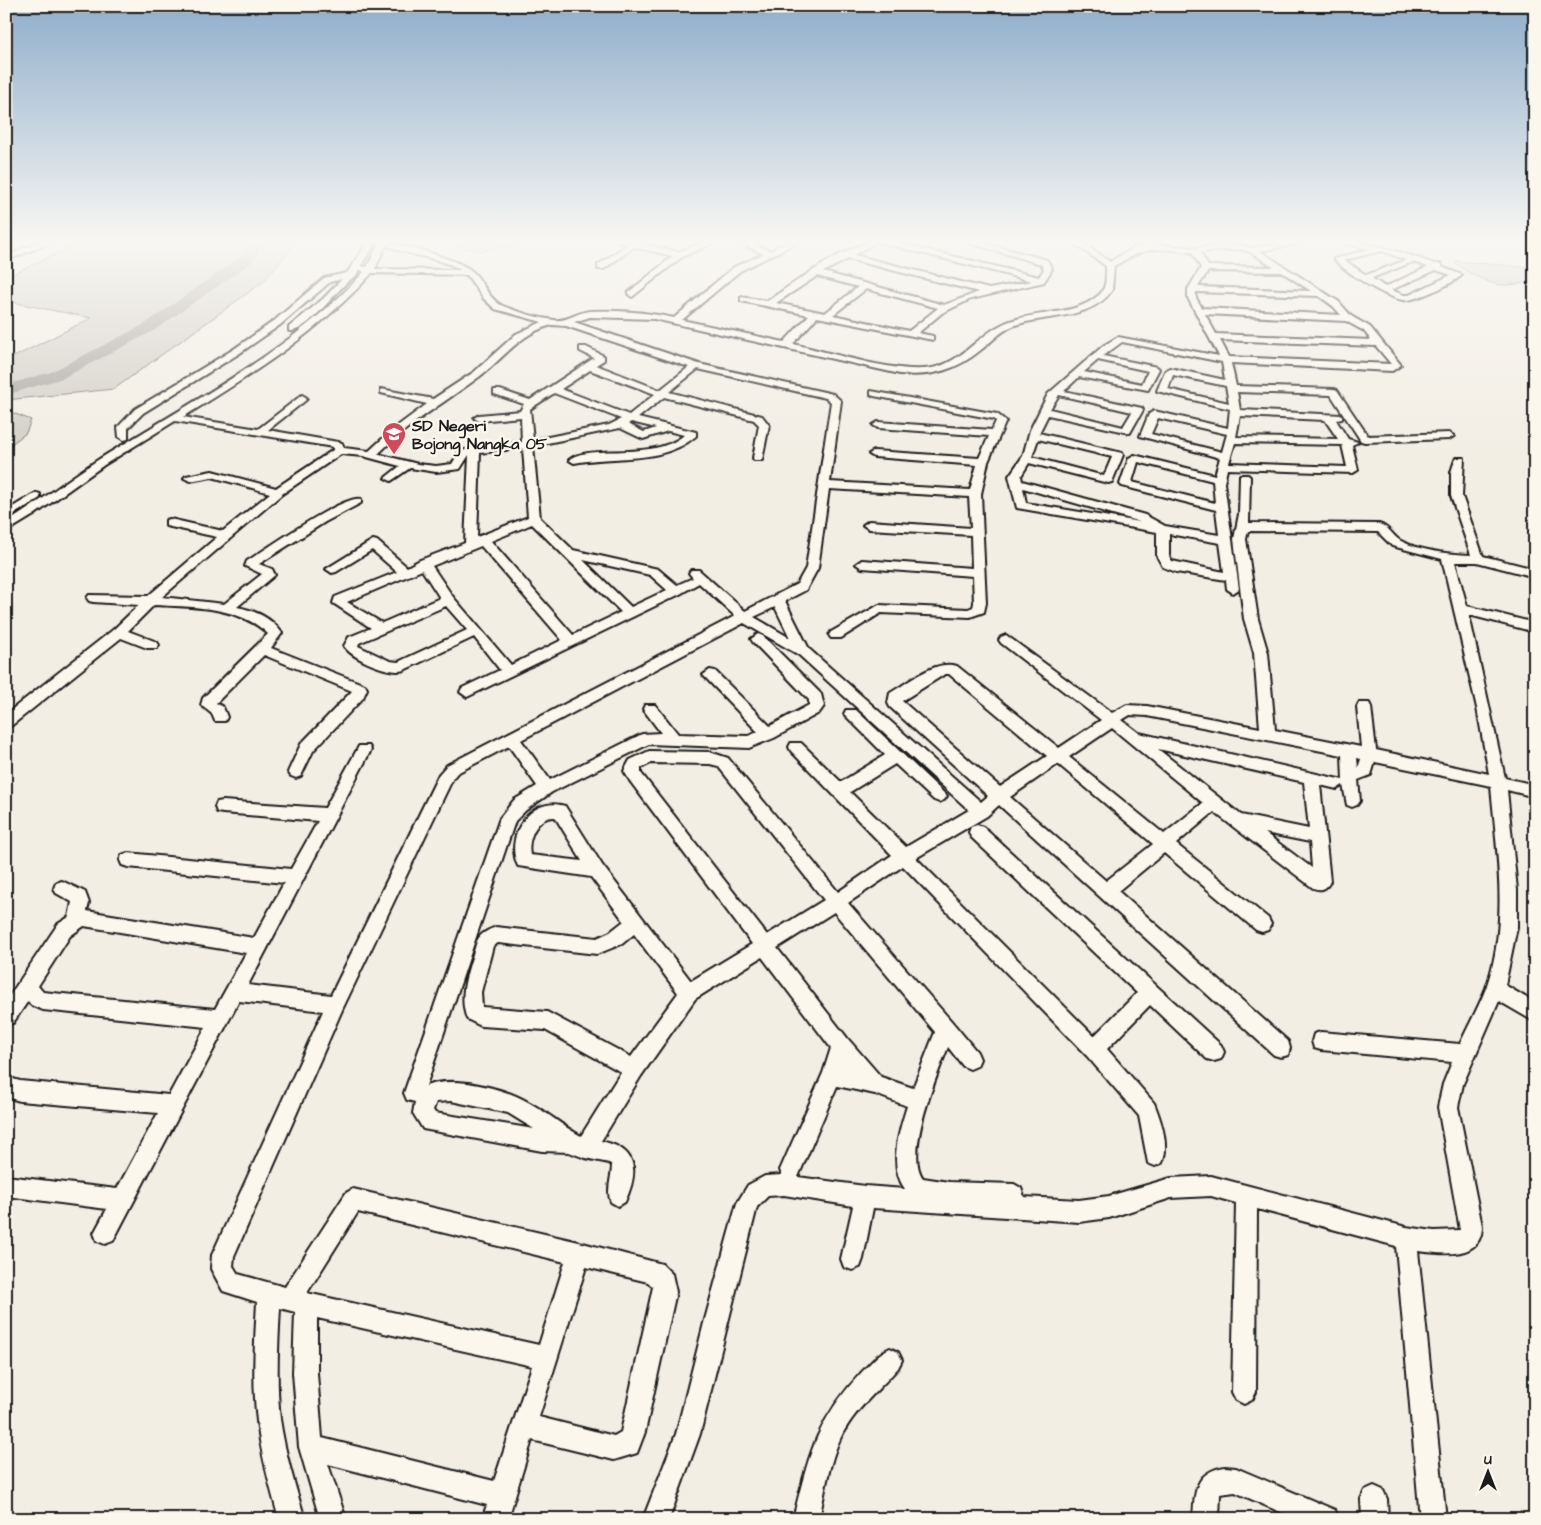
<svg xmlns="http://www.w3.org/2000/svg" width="1541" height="1525" font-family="'Architects Daughter',sans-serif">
	<rect width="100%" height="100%" fill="#f2eee4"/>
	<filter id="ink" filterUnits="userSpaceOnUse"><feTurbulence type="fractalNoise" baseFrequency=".02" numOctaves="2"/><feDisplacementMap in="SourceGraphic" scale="10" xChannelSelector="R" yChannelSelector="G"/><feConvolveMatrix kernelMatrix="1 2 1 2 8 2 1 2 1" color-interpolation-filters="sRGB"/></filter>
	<g filter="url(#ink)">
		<path fill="#d2cfc6" stroke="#777671" d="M81,242H296L263,282L114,389L6,400V361L91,318L6,301V277Z
			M441,242H538L480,251Z
			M1454,261L1535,268V283C1523,282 1510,286 1499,285C1487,283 1460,269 1454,261Z
			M6,413H13L31,420L26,433L6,448Z"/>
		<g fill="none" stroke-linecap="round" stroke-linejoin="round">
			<path fill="#a9a6a0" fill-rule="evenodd" d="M250,242H263L252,262L155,330L63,378L6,395V385L51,372L145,324L242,256Z"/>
			<g stroke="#1c1c1c" stroke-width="4">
				<path id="street" d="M39,242H51L6,261V256Z
					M368,242H376L361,266L367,267L380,242C397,242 461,260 473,272C483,282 489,300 503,306C518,312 538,318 554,320C567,322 577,312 590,311C617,310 647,312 674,318L734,267L763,254L738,242H750L770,251L787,242H798L740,271L682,320L784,342L809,315L741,301V297L767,301C791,286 849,242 876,242L854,255L989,289L1032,281L878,242H894L1039,277L1044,269L1041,264L966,242H981L1047,260L1052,269L1044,282L971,299L942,313L918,333L933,336V340L817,317L793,344C829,352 888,371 924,369C960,367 975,336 1005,323C1035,310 1074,317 1099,295C1107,288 1106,276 1106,266L1072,242H1082L1110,262L1133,248L1151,244L1195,248L1240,245L1253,248L1285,242H1306L1260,251L1339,302L1351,316L1370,327L1401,365L1392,371L1231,363L1236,386L1334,389L1337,390L1368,436L1449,433L1454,436L1449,439L1365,442L1361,441L1331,395L1237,392L1240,410L1342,415V419L1336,420L1348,439L1358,442L1352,445L1358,470L1353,473L1227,469L1224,483L1239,589L1233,593L1227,589L1226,580L1176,572L1163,567L1157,556V532L1017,508L1009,476L1023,456L1030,430L1048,394L1103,346L1118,337L1219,356L1188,298V289L1201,268L1192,252C1153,248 1150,245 1114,266L1112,290C1092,321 1043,314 1013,326C1001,331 992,341 982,349C957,370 932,377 900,374L654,319L590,317L574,322L699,364L833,394L841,401L830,482L970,490L977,465L874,457L869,454L874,451L979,458L989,436L878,428L873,425L878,422L992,430L996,421L994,419L874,396L871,395V391L997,414L1006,421L988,462L981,494L986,603L984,612L970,617L881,613L841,638H831L829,635L831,632L879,605L968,609L973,607L974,603L973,576L862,568L856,564L862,560L972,568L971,535L869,529L863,525L869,521L971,528L969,497L829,489L818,568L806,590L785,601L809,649L981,802L988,796L890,707L888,703L890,693C908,683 935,659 957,666L1059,748L1101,720L1001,643L999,640L1001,637L1006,635L1112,713L1127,705L1147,706L1260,728L1254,653L1244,619L1234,539L1239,514L1240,475H1248L1250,477L1249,523L1379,524C1390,527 1392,536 1401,541C1421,551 1448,554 1471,555L1451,496V472L1455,460L1456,458H1464L1462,496L1483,556L1535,569V577L1477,562H1455L1467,606L1535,623V632L1469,615L1505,778L1535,785V797L1507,790L1517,890V927L1505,985L1535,1003V1022L1499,1001L1463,1084L1458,1107L1482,1226C1482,1260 1442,1254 1418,1251L1446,1519H1420L1396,1246L1257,1209L1256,1392L1252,1400L1244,1404L1236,1400L1232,1392L1236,1203L1211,1196L1171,1198L1109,1218L1079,1222L873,1208L863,1259L860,1267L852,1270L844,1267L841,1259L853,1206L784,1195L768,1196L757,1207L700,1434L669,1519H643L676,1434L704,1323L737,1203L748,1185L765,1176L782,1175L780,1170L823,1073L831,1048L762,957L695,999L641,1076L601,1141C638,1149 639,1171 625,1202L618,1206L611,1202C606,1190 612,1178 612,1165L609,1163L585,1158L569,1152L542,1151L423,1129L413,1113L415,1102L407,1100L404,1093L500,818L514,800L537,786L509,746L457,773L453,778L342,1010L234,1256L233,1266L238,1274L285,1287L346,1193L353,1189L579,1242L662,1264L672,1274L676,1292L645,1432L637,1453L614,1460L532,1440L508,1519H482L487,1505L328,1464L346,1519H320L299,1447L293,1373L295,1312L280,1308C278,1345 276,1382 280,1419C285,1453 295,1486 305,1519H279C270,1487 261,1454 257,1421C252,1381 255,1341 257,1302L223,1291L211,1269L212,1255L323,1011L239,1001L113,1241L105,1244L97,1241L94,1233L107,1209L6,1196V1176L117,1189L158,1113L20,1101L6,1097V1077L20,1081L169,1095L206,1027L43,1010L31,1005L28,1001L13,1023L6,1026V1001L58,924L69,917L72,902L56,893L54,888L56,883L62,881L85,892L89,903L87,911L254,938L284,883L128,867L122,865L120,860L122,855L128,853L291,869L318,821L223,813L217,812L215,807L217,802L223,801L325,808L359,746H369L371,750L248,985L331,995L439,774L447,765L735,616L699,583L680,594L467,697L460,692L462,688L500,670L474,637L404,670C390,675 351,658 344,646L349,637L371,628L333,603L335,597L397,572L372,550L336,572L332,573L326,569L373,540L377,541L407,567L420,560L465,543L469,455L460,469L436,472L410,468L391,481L385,478L400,466L363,456L341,454L282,494L162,597L224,604L262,574L245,566L247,561C265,550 344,494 361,499V503L325,522L259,564L272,569L275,575L237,607C254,610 272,618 282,633L271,648L365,685L367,689L363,698L313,751L301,776L296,778L291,776L288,772L301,744L352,691L264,655L216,703L223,707L227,717L225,721H215L212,714L201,705L203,698L268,634C239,606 192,607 154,605L128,631L157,642L159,645L157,648H147L121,638L11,726L6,727V714L114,629L139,605L93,602L89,601L87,598L89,595L148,596L217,537L166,526V520L170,519L223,531L270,493L212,477L190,481L184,478L186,476L212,471L276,488L333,450V447L175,421L104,465L34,515L6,532V523C42,501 74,474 109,453C198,398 293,349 364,272L359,269L356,276C340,283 308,334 289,331V327L324,298L342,279L330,282L280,325L240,353L143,413L128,428V439L124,440L119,437L118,427L135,409L234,349L274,321L324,278L347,273ZM386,245C410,257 438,256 461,270L375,269ZM1240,249L1250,252L1274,267L1208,266L1200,252ZM848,259L979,292L944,305L823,272ZM1208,271L1282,272L1311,291L1198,287ZM372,273L467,275L484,299L495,309L542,322L516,334L474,372L433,399L381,389V393L427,404L392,430L369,451L344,448L342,443L338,442L268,430L306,400L307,398L302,395L258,429L183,417C251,375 318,333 372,273ZM817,276L858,287L825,313L776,303ZM866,289L938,308L909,331L833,315ZM1196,292L1319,296L1333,306L1341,315L1202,308L1196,298ZM1205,314L1346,321L1364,331L1371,340L1216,334ZM552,325L566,326L689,367L660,390L596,365L604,360V356L586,347H580V351L594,358L530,400L500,390H494V394L524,404L520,411L479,415L474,418L479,421L521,417L522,442L475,447L459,452L452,464L436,466L418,464L378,454C409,423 445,402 479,377C504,358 520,333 552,325ZM1220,340L1376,346L1391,364L1229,357ZM1122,342L1222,362L1225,380L1170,368L1165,371L1157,391L1230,409L1228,428L1154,411L1149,414L1140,436L1220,458L1215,475L1134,455L1129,458L1120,484L1122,486L1216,510L1219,535L1165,526L1145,515L1022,481L1021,476L1029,463L1108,483L1112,482L1123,455L1122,453L1039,433L1048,415L1130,433L1143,410L1142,408L1064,391L1079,377L1148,390L1159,369L1157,367L1103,356ZM1098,360L1148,371L1142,384L1084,372ZM698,369L826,398L831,402L806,568L797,584L745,611L699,570H691L689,573L693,578L677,585L658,569L573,550L540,518L533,446L620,428L643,439L668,431L684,435C653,462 586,443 569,460L574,463C615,455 662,465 696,436V432L638,418L664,397L754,420L759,425L753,458L754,460H762L769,425L762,416L669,392ZM590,370L655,394L629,415L561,389ZM1173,375L1226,386L1229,403L1168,389ZM554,393L621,419L609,425L533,440L530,409ZM1059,395L1132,412L1123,427L1050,409ZM1240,416L1325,420L1338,439L1236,437ZM1158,418L1227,434L1222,452L1151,434ZM631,422L656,428L644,432L628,424ZM1038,439L1112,457L1104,476L1032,457ZM1235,443L1342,445L1347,467L1229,463ZM523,448L528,517L477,537L480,453ZM1138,462L1213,481L1215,503L1132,482ZM1023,488L1137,521L1140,522L1026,503ZM532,524L621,612L573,635L491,541ZM1248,531L1378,532L1392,546L1442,559L1477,708L1489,774L1376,750L1371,707L1369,703H1359L1357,707L1361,747L1275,730L1268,653L1258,619L1246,539ZM1169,534L1220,543L1224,572L1172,561L1169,556ZM481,546L562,640L511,665L453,597L432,566ZM583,560L650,575L667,590L631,607ZM422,570L440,598L382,623L347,602ZM446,606L467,630L398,662L390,661L358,646L359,643ZM775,607L790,638L754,617ZM744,623L799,655L969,810L906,847L850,792L895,764L934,800L939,802L944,800L947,796L856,710H846L844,714L885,755L841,782L801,743H791L789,747L791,751L892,855L838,892L728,758L710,752L649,751L630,760L624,771L630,781L752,944L691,981L602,865L565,806C530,795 504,837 518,866L591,877L624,921L610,932L597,938L496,927C488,930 481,933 477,941C470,966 457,994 467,1019L481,1026L545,1030L621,1072L581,1136C562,1126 547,1112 528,1102C504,1088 453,1075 426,1086L515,821L526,810L552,792L649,744L749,748L774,738L819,713L824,706L821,694L763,636L758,634L751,639L753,642L809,700V705L770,726L715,671L710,670L703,675L758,732L748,736L678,734L655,705H645L643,709L661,733L642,734L550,780L521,740ZM945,674H949L1047,756L1000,787L902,701ZM1130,715L1147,716L1342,755L1343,780L1139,733L1122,720ZM1112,728L1203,803L1164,834L1069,757ZM1158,749L1304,782L1309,829L1241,815ZM1357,758L1361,759L1358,768ZM1375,762L1491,786C1497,854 1509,923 1486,988C1479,1007 1468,1026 1460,1044L1321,1032L1314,1034L1312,1041L1314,1048L1321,1050L1452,1062L1443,1084L1438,1107L1460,1230L1434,1231L1406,1227L1211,1176L1171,1178L1109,1196L1079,1200L1024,1197L1021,1188L1014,1184L949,1182L923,1178C904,1153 937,1075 948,1047L963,1066L970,1069L977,1066L980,1059L977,1052L953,1023L848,903L903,866L1087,1056L1139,1116L1148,1163L1155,1166L1162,1163C1170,1146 1161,1120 1154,1103L1107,1049L1150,1005L1207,1059L1214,1061L1221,1059L1224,1052L1221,1045L983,827L977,825L971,827L969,832L971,837L1137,993L1094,1036L916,858L987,816L999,805L1274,1055L1281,1057L1288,1055L1290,1048L1288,1041L1118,891L1164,853L1256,930L1262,932L1268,930L1271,924L1268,918L1176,844L1214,812L1313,888C1321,891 1327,889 1330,881L1320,785L1337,789L1343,785L1347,805L1352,807L1357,805L1360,801L1358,780L1371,775ZM651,763L710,764L718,766L824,900L767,935L641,773V768ZM1058,764L1153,844L1106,881L1010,797ZM555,817L582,861L530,855C527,840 536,816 555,817ZM1265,833L1310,842L1312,868ZM834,912L935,1032L913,1088L881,1077L848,1039L777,948ZM84,926L246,953L215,1009L43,992L38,986L70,936ZM634,934L678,993L631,1057L547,1012L482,1007L481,992L493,946L498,943L597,954L622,944ZM837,1086L875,1094L907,1106C899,1131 888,1166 905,1189L865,1186L798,1177ZM451,1101L508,1113L534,1129L435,1113L433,1110L436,1102ZM358,1212L565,1262L539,1345L307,1293ZM586,1267L648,1282L653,1287L621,1432L614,1436L539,1417ZM317,1318L532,1366L494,1481L322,1438L317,1373Z
					M619,242H635L678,252L704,242H716L682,257L632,297L628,294L629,292L673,256L634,247L604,269H598V265L627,245Z
					M1337,242C1373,242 1403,253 1435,264H1441L1442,267L1462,275C1454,283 1414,302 1403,300C1386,298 1345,272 1334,259L1370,249ZM1382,251L1406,260L1366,275L1344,260ZM1413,262L1428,267L1385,287L1372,278ZM1436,270L1451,275L1409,295H1404L1391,290Z
					M36,493L40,494V498L6,519V511Z
					M890,1348L898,1352L902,1360L898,1368C879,1390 854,1410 841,1437C829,1461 825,1492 819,1519H793C809,1456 815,1422 861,1373C870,1364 878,1353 890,1348Z
					M1225,1467L1236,1468L1335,1510L1339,1519H1296L1235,1492L1220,1494L1219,1519H1193C1195,1492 1194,1472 1225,1467Z
					M1374,1486L1383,1490L1387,1499L1388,1519H1362L1361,1499L1365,1490Z"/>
			</g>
			<use href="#street" fill="#fbf7ec" fill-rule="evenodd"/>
		</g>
	</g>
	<linearGradient id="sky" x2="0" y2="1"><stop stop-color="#8faecb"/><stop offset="0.53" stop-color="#f9f7f3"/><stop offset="1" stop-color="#f9f7f3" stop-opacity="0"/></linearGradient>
	<rect width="1541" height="456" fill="url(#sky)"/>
	<defs>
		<g id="school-pin" transform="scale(1.25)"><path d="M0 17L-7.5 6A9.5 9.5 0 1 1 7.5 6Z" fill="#d1495b" stroke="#fbf7ec"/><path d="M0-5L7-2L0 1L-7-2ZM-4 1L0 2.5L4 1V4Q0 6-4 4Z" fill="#fff"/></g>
	</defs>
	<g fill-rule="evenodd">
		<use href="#school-pin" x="394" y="434"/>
	</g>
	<g text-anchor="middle" stroke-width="5" stroke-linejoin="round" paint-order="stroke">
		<g font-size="16" font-weight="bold" fill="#1c1c1c" stroke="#fbf7ec" text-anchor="start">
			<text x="412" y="431">SD Negeri<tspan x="412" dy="18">Bojong Nangka 05</tspan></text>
		</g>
	</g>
	<rect width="1541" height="1525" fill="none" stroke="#fbf7ec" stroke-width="25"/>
	<rect x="12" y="12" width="1516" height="1500" fill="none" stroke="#1c1c1c" stroke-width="2" filter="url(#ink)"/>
	<g transform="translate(1488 1472)" stroke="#fbf7ec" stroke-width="4" paint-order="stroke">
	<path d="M0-4L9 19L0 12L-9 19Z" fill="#1c1c1c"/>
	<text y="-8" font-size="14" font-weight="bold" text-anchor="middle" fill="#1c1c1c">U</text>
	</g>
</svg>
